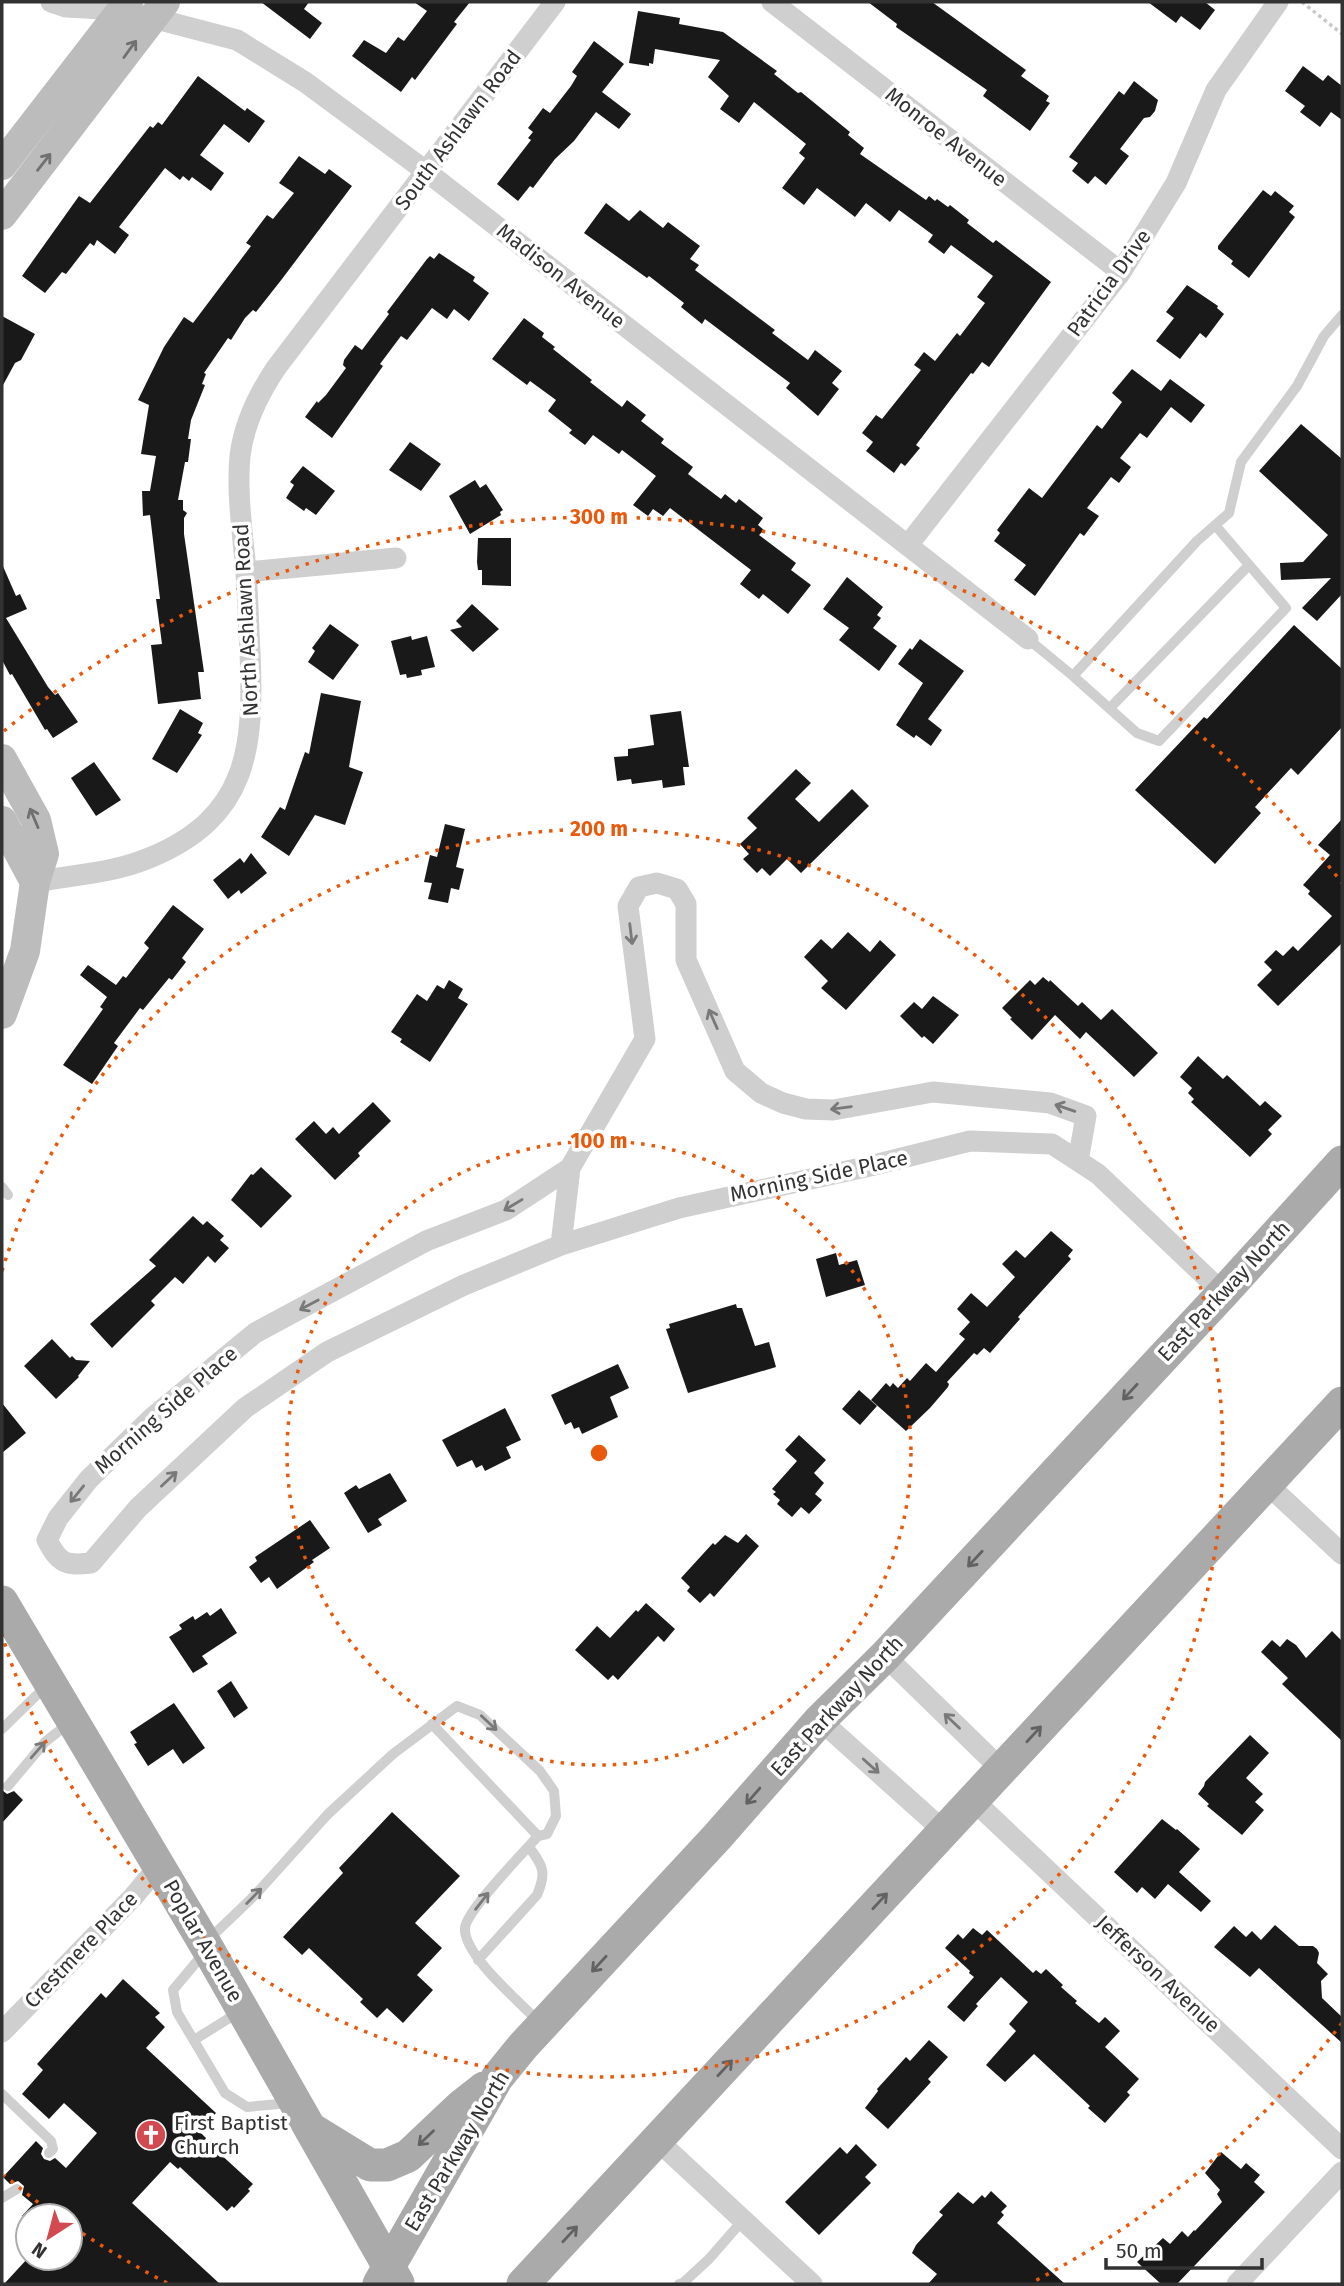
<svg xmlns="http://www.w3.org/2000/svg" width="1344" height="2286" font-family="'Fira Sans',sans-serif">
	<rect width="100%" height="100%" fill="#fff"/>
	<path fill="#191919" d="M261,2H309L304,9L322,23L310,39Z
		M414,2H470L454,22L457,24L415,80L412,77L401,92L352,56L364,40L386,53L398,37L404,41L427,11Z
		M868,2H932L1026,70L1021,76L1049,96L1046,101L1050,103L1030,131L983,96L987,90L896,27L897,24Z
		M1148,2H1205L1215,10L1200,30L1181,16L1176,23Z
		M638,11L680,18L679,24L723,32L777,71L774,74L798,93L801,92L850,132L848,135L864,148L860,154L926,200L929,196L935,201L937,199L948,207L950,205L969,220L967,223L993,243L996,240L1051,282L989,367L982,362L973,374L971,373L916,445L920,448L905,466L901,463L894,473L866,451L873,442L862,433L876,415L882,419L921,370L914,365L924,352L935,361L957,333L960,336L985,303L977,297L993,276L951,245L944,254L928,242L933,235L899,210L890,222L866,203L855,217L817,188L804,205L782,188L805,158L799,153L806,144L754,102L739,123L720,109L729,96L708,77L720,60L655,49L653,64L649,63V66L629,63Z
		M594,41L624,64L602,92L631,114L619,129L596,112L574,141L555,159L533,188L530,186L518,201L497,184L531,140L528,138L533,132L528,128L543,108L550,113L571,86L577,76L572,72Z
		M1303,66L1323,81L1328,75L1342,86V120L1331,112L1320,127L1300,112L1305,106L1285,91Z
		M198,76L245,111L247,108L265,121L249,143L224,124L200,155L224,173L211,191L192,177L189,181L183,176L180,180L165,168L119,227L129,235L115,254L97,240L94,246L90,243L66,274L62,272L45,293L22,276L79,196L90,203L150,126L153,128L158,122L162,125Z
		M1134,81L1158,100L1155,111L1150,117L1144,118L1120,149L1129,156L1106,185L1095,176L1088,184L1072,171L1078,163L1069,157L1119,91L1124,95Z
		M299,156L325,174L329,169L352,186L282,279L256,312L253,310L245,318L231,340L228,338L204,373L206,374L202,384L205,385L191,420L188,439H191L188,462H185L178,500H183V510L187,513L184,518V534L204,672H198L201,699L158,704L151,645L162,644L156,599H160L150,515L143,516L142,491H150L156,456L141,454L149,405L138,400L164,347L184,317L193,323L251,246L246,243L267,215L273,219L294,193L279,183Z
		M1263,190L1271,196L1275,191L1294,206L1289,212L1295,217L1249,278L1231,264L1233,261L1218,249V246Z
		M606,203L629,221L640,210L663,228L668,222L700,246L690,259L699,265L695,270L775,330L772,333L808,360L815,350L842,371L832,383L839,389L818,416L786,388L790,383L705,319L702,324L681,307L684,303L649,276L647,278L584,233Z
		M439,253L475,277L473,281L489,293L469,321L454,309L447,319L432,308L407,340L401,336L380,364L383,366L332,438L305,417L317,401L318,403L326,395L346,368L343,365L344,360L355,345L362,350L389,314L387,312L427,259L430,256L434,259Z
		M1187,285L1218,306L1217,308L1224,314L1206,338L1200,333L1180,359L1156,341L1174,318L1166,312Z
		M2,316L35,334L21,360L15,363L2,387Z
		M524,318L544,333L542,337L555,347L553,349L592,380L590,382L622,407L627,400L646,415L641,421L664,439L661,443L693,467L688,474L721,499L725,494L736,503L739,499L763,518L758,525L764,530L759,535L796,563L791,570L811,585L788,614L763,594L759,599L740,584L751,570L670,508L663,516L653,509L648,516L633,505L656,476L622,450L619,454L593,435L585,445L569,433L572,430L548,411L556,400L530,381L527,385L492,359Z
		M1132,369L1161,391L1170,379L1205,405L1191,423L1171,407L1147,438L1140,433L1120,458L1131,467L1119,483L1111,477L1087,508L1099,516L1084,536L1080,533L1035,596L1014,580L1026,565L994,541L1000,533L997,530L1029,488L1042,498L1097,425L1102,429L1122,402L1112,393Z
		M1301,424L1342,459V594L1317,621L1302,608L1331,578L1281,580L1280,563L1303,562L1328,535L1259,471Z
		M410,442L441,464L421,491L389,470Z
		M303,466L335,491L316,515L306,508L304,511L286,498L294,485L290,482Z
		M475,480L480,488L486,484L503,510L500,512L501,515L470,534L449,496Z
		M478,538H511V586L482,585V570H478L477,562Z
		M2,564L16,596L20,594L27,609L6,618L48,687L55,695L58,693L78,722L53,738L47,729L45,730L12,674L10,675L2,660Z
		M847,577L883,607L877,615L881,618L873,628L897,646L879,671L839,640L849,628L823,609Z
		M472,604L499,629L473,652L450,630L462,627L456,621Z
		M330,624L359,645L333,680L308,662L315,651L312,648Z
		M1294,625L1342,669V727L1298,775L1291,768L1255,807L1261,813L1215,864L1135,790L1204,717L1207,719Z
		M411,636L412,640L427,636L435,667L421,670L422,675L407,678L406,674L400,675L391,641Z
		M920,639L964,671L928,719L942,730L931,746L916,735L914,738L896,725L923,683L898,664L910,648L912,650Z
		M321,693L361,701L349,767L363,772L345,825L315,815L289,856L261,837L280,807L285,810L305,752L309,754Z
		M180,709L203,723L198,733L202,735L177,773L152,759Z
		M681,711L689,767H683L685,785L663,788L662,780L632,784L631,779L617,781L614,757L628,756V749L654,745L650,715Z
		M94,762L121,800L96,816L71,778Z
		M796,769L811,783L795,799L819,822L852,789L869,806L801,873L787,859L770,876L762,868L757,873L743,859L749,854L740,844L757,828L747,818Z
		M1342,819V943L1278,1006L1257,985L1272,970L1264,962L1276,950L1283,956L1293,946L1298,951L1332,916L1308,894L1310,891L1303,885L1330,855L1318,845Z
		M445,824L465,829L456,867L464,869L459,890L451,888L448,903L428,899L432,883L424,882L430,855L437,857Z
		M251,853L267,873L241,894L239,890L228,899L213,880L240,858L244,863Z
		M173,905L204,929L182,958L186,962L172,980L169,978L143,1010L140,1008L114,1043L118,1046L92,1084L63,1065L103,1009L100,1007L107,997L80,975L88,965L116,985L123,976L126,978L149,948L144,943Z
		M848,932L870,952L880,940L896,955L846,1010L821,988L828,981L804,957L821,939L832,949Z
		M1043,977L1049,982L1050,980L1078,1006L1082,1002L1101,1020L1112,1009L1158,1053L1134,1077L1086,1032L1080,1039L1055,1015L1032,1040L1010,1019L1012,1018L1002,1008L1030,980L1035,985Z
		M449,980L463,989L458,998L468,1004L430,1062L400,1042L402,1039L391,1032L417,994L427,1001L437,985L444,989Z
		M933,996L959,1015L933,1044L924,1036L922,1038L900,1016L914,1002L922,1009Z
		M1198,1056L1223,1079L1227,1075L1260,1106L1265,1101L1282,1116L1268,1130L1272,1134L1250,1157L1191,1102L1194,1099L1188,1093L1192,1088L1180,1077Z
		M373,1102L391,1121L358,1153L360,1156L335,1180L295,1139L314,1121L326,1134L333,1127L339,1134Z
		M261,1167L292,1196L261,1228L231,1200L251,1174L253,1175Z
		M193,1216L203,1225L207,1221L224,1236L220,1240L229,1248L215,1263L208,1256L183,1284L175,1277L151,1301L155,1305L112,1348L90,1324L156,1266L149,1260Z
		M1051,1231L1073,1250L1068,1256L1071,1259L1018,1317L1020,1319L990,1353L984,1348L977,1355L974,1353L947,1382L949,1384L948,1387L930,1408L906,1431L871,1400L886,1383L890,1387L893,1383L898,1388L907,1378L910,1381L926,1363L936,1372L965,1339L959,1334L970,1322L957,1309L971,1293L987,1307L1015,1277L1002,1264L1016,1250L1025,1258Z
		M836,1253L839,1265L857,1260L865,1285L826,1297L816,1259Z
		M736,1304L737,1308H742L755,1346L769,1342L776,1367L688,1393L666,1329L670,1328L669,1324Z
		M52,1339L70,1358L72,1356L76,1360L90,1361L78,1376L79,1377L56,1399L24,1366Z
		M618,1364L629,1388L610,1397L618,1417L582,1434L579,1427L574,1429L571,1422L565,1425L551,1395Z
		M859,1390L877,1406L860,1425L842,1409Z
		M2,1403L26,1433L2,1453Z
		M505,1408L521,1440L506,1447L511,1458L485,1471L482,1465L476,1468L472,1460L457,1467L442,1440Z
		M799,1435L826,1460L814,1473L824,1483L815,1494L822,1500L809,1514L801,1507L792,1517L777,1504L780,1500L773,1494L776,1492L772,1489L797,1461L785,1450Z
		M390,1473L407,1501L378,1519L382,1525L368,1533L344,1493L356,1485L359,1489Z
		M310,1520L330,1548L312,1560L314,1562L277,1589L269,1577L261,1583L249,1567L257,1561L255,1557Z
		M746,1534L759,1546L714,1597L710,1593L700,1603L687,1591L690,1587L681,1578L713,1543L715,1545L725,1535L738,1543Z
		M646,1603L675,1629L664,1642L658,1636L618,1680L613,1675L608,1680L575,1650L597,1626L610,1638L636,1610L638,1612Z
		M221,1608L237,1633L202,1656L208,1664L193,1673L169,1637L182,1629L179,1625L193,1616L195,1620L207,1612L210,1616Z
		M1332,1631L1342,1641V1741L1282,1684L1288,1678L1261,1652L1272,1640L1280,1647L1287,1639L1296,1645L1306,1658Z
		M231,1681L248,1708L234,1718L217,1691Z
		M174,1703L205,1748L183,1764L173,1749L148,1766L134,1744L137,1743L130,1732Z
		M1250,1735L1269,1753L1246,1778L1263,1794L1255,1802L1264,1810L1242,1835L1207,1806L1209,1804L1198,1794L1204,1786L1205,1782Z
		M2,1790L7,1794L14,1791L23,1800L2,1823Z
		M392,1812L460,1876L415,1923L442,1948L417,1975L433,1990L403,2023L387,2008L377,2018L360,2002L363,1999L309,1948L302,1955L283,1937L343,1873L339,1868Z
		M1162,1819L1176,1830L1177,1829L1200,1849L1179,1872L1211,1901L1201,1912L1168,1884L1155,1899L1142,1887L1137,1893L1114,1872Z
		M1275,1925L1299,1946H1313L1317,1949L1319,1953L1317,1963L1328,1974L1321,1981L1322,1998L1342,2017V2043L1259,1968L1250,1977L1214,1947L1234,1926L1246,1937L1252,1931L1261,1940Z
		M973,1928L982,1935L987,1930L1033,1973L1036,1970L1041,1974L1046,1969L1063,1985L1061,1987L1077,2001L1075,2003L1099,2023L1105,2017L1120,2031L1105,2047L1139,2079L1127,2092L1130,2095L1105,2123L1088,2108L1090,2106L1034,2054L1005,2082L986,2065L1016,2031L1009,2024L1028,2002L1001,1977L976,2004L978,2006L964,2022L947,2007L974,1977L969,1973L970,1971L945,1948L958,1934L963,1939Z
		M123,1979L160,2013L155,2017L165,2027L146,2048L216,2113L199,2131L206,2138L205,2140L253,2184L248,2189L250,2191L234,2208L232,2206L227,2211L180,2167L178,2169L170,2162L132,2203L220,2284H4L28,2258H70V2216H22L33,2204L22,2195L24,2186L18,2181L10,2184L3,2177L36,2141L43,2148L41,2154L44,2159L50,2161L55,2158L66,2168L97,2133L64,2103L49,2119L22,2094L43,2070L37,2064L101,1993L106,1998Z
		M929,2040L948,2057L928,2079L931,2082L888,2129L865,2108L878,2091L877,2089L906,2057L910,2061Z
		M856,2144L877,2165L865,2177L871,2183L819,2235L785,2202L840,2147L847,2154Z
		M1221,2152L1241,2169L1246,2163L1260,2175L1254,2182L1265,2192L1177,2284H1161L1137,2262L1163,2238L1170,2244L1182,2231L1188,2237L1194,2230L1195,2231L1222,2202L1217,2194L1220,2190L1205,2173Z
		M991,2191L1007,2206L1001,2212L1004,2215L997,2223L1065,2284H928L937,2274L912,2253L916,2245L943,2215L939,2212L958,2192L973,2204L982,2195L985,2198Z"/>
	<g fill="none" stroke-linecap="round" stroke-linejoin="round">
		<path stroke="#c9c9c9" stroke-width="3.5" stroke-dasharray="3.5 3.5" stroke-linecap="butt" d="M1302,2L1342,34"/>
		<path stroke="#cfcfcf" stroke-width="10" d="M1028,639L1073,676L1197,541L1229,513L1241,462L1297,386L1324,336L1342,315
			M1073,676L1137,733L1159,741L1286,608L1215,525
			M1110,708L1249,565
			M2,1187L8,1195
			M2,1729L46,1686
			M8,1786L45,1742L69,1723
			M538,1836C524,1852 466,1911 465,1928C463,1955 521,2003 540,2023
			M207,1941L255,1895L328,1814L393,1754L457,1706L480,1715L540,1771L554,1791L556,1816L547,1834L538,1836L432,1724
			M204,1953L173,1990L177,2012L225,2093L247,2107L290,2103
			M478,1960L537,1895C547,1872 543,1866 529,1847
			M194,2040L239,2012
			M2,2094L51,2141L53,2149L49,2153
			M2,2198L17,2189
			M679,2284L683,2283L709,2259L743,2220"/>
		<path stroke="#cfcfcf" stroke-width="21" d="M51,2L66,7L122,10L237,40L305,82L427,172L1028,639
			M772,2L1121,272
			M908,545L1121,272L1176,183L1216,90L1278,2
			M246,572L396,558
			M35,882C72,875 114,873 149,858C249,817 254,748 250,652C248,619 248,585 244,551C241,520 237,487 240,456C244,423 258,395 276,368L555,2
			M570,1168L506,1210L426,1241L255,1333L153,1417L89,1479L58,1518L47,1540C59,1563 65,1566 91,1563L138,1508L245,1408L327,1352L464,1285L561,1245L679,1208L870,1166L970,1141L1052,1144L1098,1174L1223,1293
			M561,1245L570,1168L645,1039L628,906L639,887L657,883L677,889L686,904V960L735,1071L761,1093L783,1103L806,1109L833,1110L933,1092L1050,1103L1086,1116L1078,1161
			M1267,1484L1342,1554
			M885,1656L1001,1769
			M820,1720L945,1832
			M973,1800L1342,2149
			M2,2032L133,1897L159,1866
			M657,2140L812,2284
			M1237,2284L1342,2172"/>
		<path stroke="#bcbcbc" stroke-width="30" d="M2,165L128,2
			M2,215L165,2
			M2,759L36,820L44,854L35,882L25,951L2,1014
			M2,821L35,882"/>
		<path stroke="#aaa" stroke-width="33" d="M2,1602L208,1949L398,2283
			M313,2130L370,2165H387L408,2156L461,2106L484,2088
			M379,2284L497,2078L523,2046L717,1837L820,1720L885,1656L1223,1293L1342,1162
			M523,2284L1342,1403"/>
	</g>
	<defs><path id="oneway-shaft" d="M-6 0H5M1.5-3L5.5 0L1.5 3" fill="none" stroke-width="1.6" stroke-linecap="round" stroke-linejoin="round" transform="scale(1.75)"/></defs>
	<g stroke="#707070">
		<use href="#oneway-shaft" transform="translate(130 49) rotate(-54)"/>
		<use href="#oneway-shaft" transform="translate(44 162) rotate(-52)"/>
		<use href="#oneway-shaft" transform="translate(34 818) rotate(-113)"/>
	</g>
	<g stroke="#797979">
		<use href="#oneway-shaft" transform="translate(631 934) rotate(83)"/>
		<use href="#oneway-shaft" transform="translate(713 1019) rotate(-114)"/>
		<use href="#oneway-shaft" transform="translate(841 1108) rotate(172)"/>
		<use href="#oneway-shaft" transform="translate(1065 1108) rotate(-161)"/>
		<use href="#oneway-shaft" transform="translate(513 1205) rotate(149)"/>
		<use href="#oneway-shaft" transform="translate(309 1305) rotate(152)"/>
		<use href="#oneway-shaft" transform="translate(169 1479) rotate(-43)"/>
		<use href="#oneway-shaft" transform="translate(77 1494) rotate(129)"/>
		<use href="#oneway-shaft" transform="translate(952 1721) rotate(-136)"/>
		<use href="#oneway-shaft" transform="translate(489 1723) rotate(43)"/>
		<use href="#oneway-shaft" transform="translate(38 1750) rotate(-49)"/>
		<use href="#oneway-shaft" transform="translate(871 1766) rotate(42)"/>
		<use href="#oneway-shaft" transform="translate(254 1896) rotate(-46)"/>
		<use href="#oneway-shaft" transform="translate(482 1901) rotate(-52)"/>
	</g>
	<g stroke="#626262">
		<use href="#oneway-shaft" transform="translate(1130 1392) rotate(133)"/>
		<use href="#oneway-shaft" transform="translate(975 1559) rotate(133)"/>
		<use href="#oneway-shaft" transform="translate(1034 1734) rotate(-47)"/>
		<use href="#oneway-shaft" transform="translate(753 1796) rotate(131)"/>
		<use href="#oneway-shaft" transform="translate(880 1901) rotate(-47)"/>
		<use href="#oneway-shaft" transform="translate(599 1964) rotate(133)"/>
		<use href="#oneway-shaft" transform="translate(725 2068) rotate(-47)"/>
		<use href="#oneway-shaft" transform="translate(426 2138) rotate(136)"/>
		<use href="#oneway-shaft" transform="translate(570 2234) rotate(-47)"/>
	</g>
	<g fill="none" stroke="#e8590c" stroke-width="3.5" stroke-dasharray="3.5 7">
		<circle cx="599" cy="1453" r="312"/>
		<path d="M2 1271A624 624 0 1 1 2 1635"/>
		<path d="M1342 2023A936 936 0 0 1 1031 2283M167 2283A936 936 0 0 1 76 2229M55 2215A936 936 0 0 1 4 2175M4 731A936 936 0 0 1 1342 883"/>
	</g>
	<defs>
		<g id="church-disc" transform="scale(1.575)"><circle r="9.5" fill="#d34950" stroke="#fff"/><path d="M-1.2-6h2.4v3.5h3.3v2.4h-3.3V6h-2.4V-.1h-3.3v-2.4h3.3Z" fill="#fff"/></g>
	</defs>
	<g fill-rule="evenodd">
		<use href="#church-disc" x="151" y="2135"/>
	</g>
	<g text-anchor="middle" stroke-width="7" stroke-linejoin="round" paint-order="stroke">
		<g font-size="21" fill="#323232" stroke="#fff">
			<text transform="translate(458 130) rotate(-53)" y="7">South Ashlawn Road</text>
			<text transform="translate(946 137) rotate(38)" y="7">Monroe Avenue</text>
			<text transform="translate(561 276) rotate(38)" y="7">Madison Avenue</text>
			<text transform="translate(1109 283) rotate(-54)" y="7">Patricia Drive</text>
			<text transform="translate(246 620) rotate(-93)" y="7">North Ashlawn Road</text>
			<text transform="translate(819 1176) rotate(-12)" y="7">Morning Side Place</text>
			<text transform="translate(1224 1291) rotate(-47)" y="7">East Parkway North</text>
			<text transform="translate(166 1410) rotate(-41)" y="7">Morning Side Place</text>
			<text transform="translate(837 1706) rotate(-47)" y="7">East Parkway North</text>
			<text transform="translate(203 1941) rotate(60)" y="7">Poplar Avenue</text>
			<text transform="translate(81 1950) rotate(-46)" y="7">Crestmere Place</text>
			<text transform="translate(1158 1974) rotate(43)" y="7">Jefferson Avenue</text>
			<text transform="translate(457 2151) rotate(-59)" y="7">East Parkway North</text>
		</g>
		<g font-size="21" fill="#323232" stroke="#fff" text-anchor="start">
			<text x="174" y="2130">First Baptist<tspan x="174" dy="24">Church</tspan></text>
		</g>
	</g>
	<circle cx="599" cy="1453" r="10" fill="#e8590c" stroke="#fff" stroke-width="3.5"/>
	<g font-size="21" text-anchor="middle" font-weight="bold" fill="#e8590c" stroke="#fff" stroke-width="7" stroke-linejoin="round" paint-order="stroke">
		<text x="599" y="524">300 m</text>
		<text x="599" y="836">200 m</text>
		<text x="599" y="1148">100 m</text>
	</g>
	<rect width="1344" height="2286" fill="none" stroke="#323232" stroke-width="7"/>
	<g transform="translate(49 2237) rotate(216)"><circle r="33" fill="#ffffff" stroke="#adadad" stroke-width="2"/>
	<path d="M0-5L12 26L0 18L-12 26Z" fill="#d34950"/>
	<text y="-10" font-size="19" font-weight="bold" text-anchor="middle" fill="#323232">N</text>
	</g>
	<path d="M1106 2258v10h156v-10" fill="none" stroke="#323232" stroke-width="3.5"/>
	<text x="1116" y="2258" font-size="21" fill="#323232" stroke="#ffffff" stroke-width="5" paint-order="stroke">50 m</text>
</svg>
